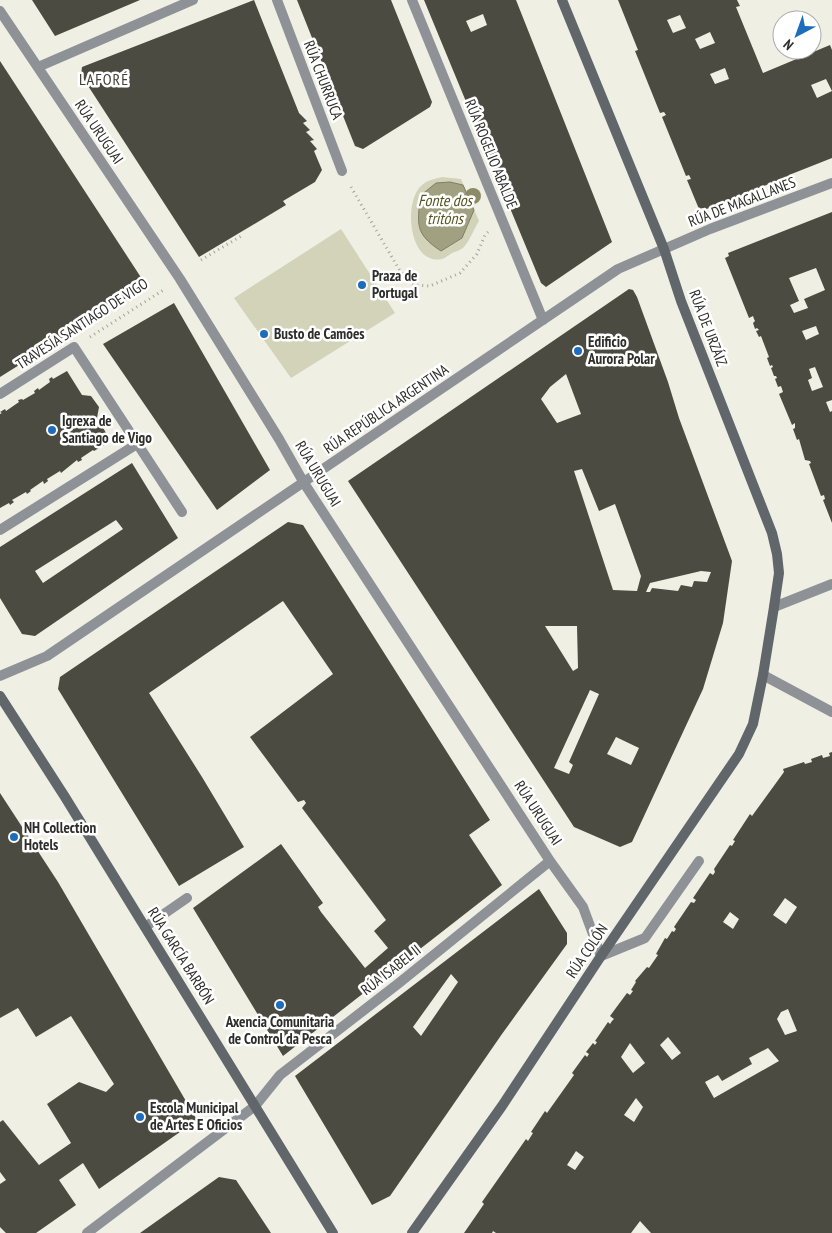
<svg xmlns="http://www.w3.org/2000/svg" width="832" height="1233" font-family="'PT Sans Narrow',sans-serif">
	<rect width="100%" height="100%" fill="#efefe4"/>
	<path fill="#d3d3ba" d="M442,177L461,179L479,221C474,229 469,242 463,248C460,250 455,252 452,253C449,255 445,258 442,259C409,266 403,203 421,186C427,180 434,179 442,177Z
		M341,229L395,313L291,378L234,298Z"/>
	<path fill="#a1a081" stroke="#7e7e67" d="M450,182L463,185L474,210L462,238L441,251C414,233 418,225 420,196L436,183Z"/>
	<path fill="#4b4b41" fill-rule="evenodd" d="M32,0H140L55,36Z
		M254,0L299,113L307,121L303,123L310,130L306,132L314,140L310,141L317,149L314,151L322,170L315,182L283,201L286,205L199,257L81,75L82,67Z
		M297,0H391L432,102L430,107L363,149L355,146Z
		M424,0H516L612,242L546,287L541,283ZM483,14L487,25L471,32L466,21Z
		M618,0H737L740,6L736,7L763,73L830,45L832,50V158L789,175L791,179L771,187L769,184L741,195L742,199L731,204L729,200L704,210L703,208L699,209L687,180L691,179L689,175L686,176L662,117L666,115L664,112L660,113L635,51L638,50ZM680,15L686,28L673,33L667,20ZM710,32L715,43L700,49L695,39ZM725,68L729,79L715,84L710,74ZM826,79L832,91L817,98L811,85Z
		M0,61L142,279L139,290L0,377Z
		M832,212V400L826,402L830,412L832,411V523L823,500L825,499L824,495L821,496L809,464L811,463L810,461L805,460L799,439L797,440L793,429L795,428V423L792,425L779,394L783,392L781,386L778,387L775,379L777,378L776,376H774L771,368L773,367L772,365L770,366L767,358L769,357L761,336L759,337L756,331L759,330L757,328L755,329L753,323L755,321L754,319L753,316L749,318L725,258L729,256L728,253ZM816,268L825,290L804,299L808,308L794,313L790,305L799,301L789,278ZM816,326L819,334L806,340L802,331ZM815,367L823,387L812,391L808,380L812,378L809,369Z
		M629,289L633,290L637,297L668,382L679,418L732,561L723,623L703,689L632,842L620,847L574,827L348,481ZM566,374L581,414L557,423L541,399L550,387ZM582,469L599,511L615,504L641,576L637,591L613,590L574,471ZM701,571L711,572L707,582L694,581L692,587L681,585L678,591L652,588L650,592H646L650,583ZM545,626H577L578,668L573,671ZM590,690L599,694L569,762L573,765L569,774L554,768ZM616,737L639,748L631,765L607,754Z
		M174,303L270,470L217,510L103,344Z
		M67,371L82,395L91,396L99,407L97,418L111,441L94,451L93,450L81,458L82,460L78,462L77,460L61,473L60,471L47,479L48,481L44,484L43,481L30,490L31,491L27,494L26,492L12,500L14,502L10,505L9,503L0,508V414L2,413L0,412L5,409L6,411L19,402L18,400L22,399L23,400L35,393L34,391L38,388L39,390L50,382L49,379L52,377L53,379Z
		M132,463L178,538L35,636L22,634L0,598V547ZM116,520L123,529L43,583L35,571Z
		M288,522L303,525L490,820L469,835L502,885L283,1056L193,908L281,844L323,903L318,907L321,912L365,968L388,948L374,931L386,920L302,808L306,803L304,800L298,802L250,737L333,674L283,601L149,693L202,777L244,847L179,886L58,689L60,677Z
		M832,752V1233H651L640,1221L631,1233H496L493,1231L492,1233H464L484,1204L482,1202L526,1139L528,1141L533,1133L531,1132L545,1111L547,1113L574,1075L572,1073L585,1055L587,1057L589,1054L586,1052L593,1043L595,1045L597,1042L595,1041L608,1022L610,1024L612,1021L614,1019L610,1016L627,993L630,995L633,991L631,990L636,982L635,981L647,967L649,968L658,955L656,954L665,938L667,939L672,931L674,932L676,929L674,927L691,902L694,903L696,900L693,898L710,873L713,875L715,872L714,869L730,845L732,846L735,841L733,840L750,814L752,816L784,772L783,769L804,762L805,764L812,762L811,759L822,755L823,758L830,756L829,753ZM785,898L797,907L786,924L773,915ZM730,912L739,919L733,929L723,922ZM788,1009L797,1031L785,1035L777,1019L781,1012ZM668,1037L681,1053L672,1060L660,1045ZM630,1043L645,1063L633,1073L621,1057ZM768,1048L779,1061L714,1098L705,1082L718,1075L722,1081L752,1064L749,1058ZM636,1098L643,1107L634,1122L624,1115ZM576,1151L584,1157L575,1170L567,1165Z
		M0,793L58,882L197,1120L99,1189L83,1163L59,1180L76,1205L36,1233H6L0,1227V1184L6,1180L0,1172V1122L3,1120L39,1165L71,1143L47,1104L79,1082L106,1092L114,1084L71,1016L36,1037L18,1008L0,1018Z
		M539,889L567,933V944L502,1034L390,1196L372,1205L295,1076ZM451,974L458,982L421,1036L413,1027Z
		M219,1177L236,1180L271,1233H140Z"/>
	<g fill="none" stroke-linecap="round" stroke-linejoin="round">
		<path stroke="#a2a29a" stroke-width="3" stroke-dasharray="1 4" stroke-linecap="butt" d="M351,187L400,271L415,285L430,286L460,273L477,254L485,235L488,232
			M201,260L243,235
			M90,337L165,289"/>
		<path stroke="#8e9195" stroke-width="10" d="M601,956L645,938L699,861"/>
		<path stroke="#8e9195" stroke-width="10" d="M277,0L342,171
			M412,0L543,320
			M0,11L180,279L279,439L304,483L550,861L583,907L601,956
			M38,67L193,0
			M0,394L74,347L182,512
			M0,530L137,444
			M774,607L832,584
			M763,675L832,712
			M0,676L47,656L618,269L710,229L832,183
			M145,927L187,898
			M87,1233L255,1106L280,1075L399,983L550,861"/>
		<path stroke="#61666b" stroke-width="10" d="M0,696L65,797L333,1233
			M412,1233L502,1106L601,956L739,754L753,724L763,675L774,607L779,573L777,554L772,533L681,301L664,249L562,0"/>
	</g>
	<circle fill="#8d8b67" cx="473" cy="196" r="8"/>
	<g fill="#1d6dbc" stroke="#fff" stroke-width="2">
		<circle cx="362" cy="285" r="5"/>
		<circle cx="264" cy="334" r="5"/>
		<circle cx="578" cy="351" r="5"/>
		<circle cx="52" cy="430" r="5"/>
		<circle cx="14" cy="837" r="5"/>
		<circle cx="280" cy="1005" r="5"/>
		<circle cx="140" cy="1117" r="5"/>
	</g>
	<g text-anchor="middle" stroke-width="5" stroke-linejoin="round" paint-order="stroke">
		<g font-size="15" fill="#2d2d29" stroke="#fff">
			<text transform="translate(323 80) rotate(69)" y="5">RÚA CHURRUCA</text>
			<text transform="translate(99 132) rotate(56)" y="5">RÚA URUGUAI</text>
			<text transform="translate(491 154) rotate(68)" y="5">RÚA ROGELIO ABALDE</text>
			<text transform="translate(742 202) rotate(-21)" y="5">RÚA DE MAGALLANES</text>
			<text transform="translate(82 324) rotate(-33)" y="5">TRAVESÍA SANTIAGO DE VIGO</text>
			<text transform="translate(708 328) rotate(69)" y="5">RÚA DE URZÁIZ</text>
			<text transform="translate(386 409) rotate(-34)" y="5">RÚA REPÚBLICA ARGENTINA</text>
			<text transform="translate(318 474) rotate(59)" y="5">RÚA URUGUAI</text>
			<text transform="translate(538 813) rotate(57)" y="5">RÚA URUGUAI</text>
			<text transform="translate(587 951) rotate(-56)" y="5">RÚA COLÓN</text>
			<text transform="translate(181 956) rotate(58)" y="5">RÚA GARCÍA BARBÓN</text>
			<text transform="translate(391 970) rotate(-38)" y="5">RÚA ISABEL II</text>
		</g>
		<g font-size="15" font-weight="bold" fill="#2d2d29" stroke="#fff" text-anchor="start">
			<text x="372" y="281">Praza de<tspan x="372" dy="17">Portugal</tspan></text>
			<text x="274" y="339">Busto de Camões</text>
			<text x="588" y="347">Edificio<tspan x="588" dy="17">Aurora Polar</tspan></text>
			<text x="62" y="426">Igrexa de<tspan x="62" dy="17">Santiago de Vigo</tspan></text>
			<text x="24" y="833">NH Collection<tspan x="24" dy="17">Hotels</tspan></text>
			<text x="280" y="1027" text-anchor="middle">Axencia Comunitaria<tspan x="280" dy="17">de Control da Pesca</tspan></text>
			<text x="150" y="1113">Escola Municipal<tspan x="150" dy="17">de Artes E Oficios</tspan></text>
		</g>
		<g font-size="16" letter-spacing="1" fill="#414138" stroke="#fff">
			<text x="104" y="85">LAFORÉ</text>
		</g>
		<g font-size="16" font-style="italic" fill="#575520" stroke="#fff">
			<text x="445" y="206">Fonte dos<tspan x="445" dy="18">tritóns</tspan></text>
		</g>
	</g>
	<g transform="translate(797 35) rotate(221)"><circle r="24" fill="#ffffff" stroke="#ababa9"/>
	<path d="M0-4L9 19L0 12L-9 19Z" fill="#1d6dbc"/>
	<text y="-8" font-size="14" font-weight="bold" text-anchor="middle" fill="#2d2d29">N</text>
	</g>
</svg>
